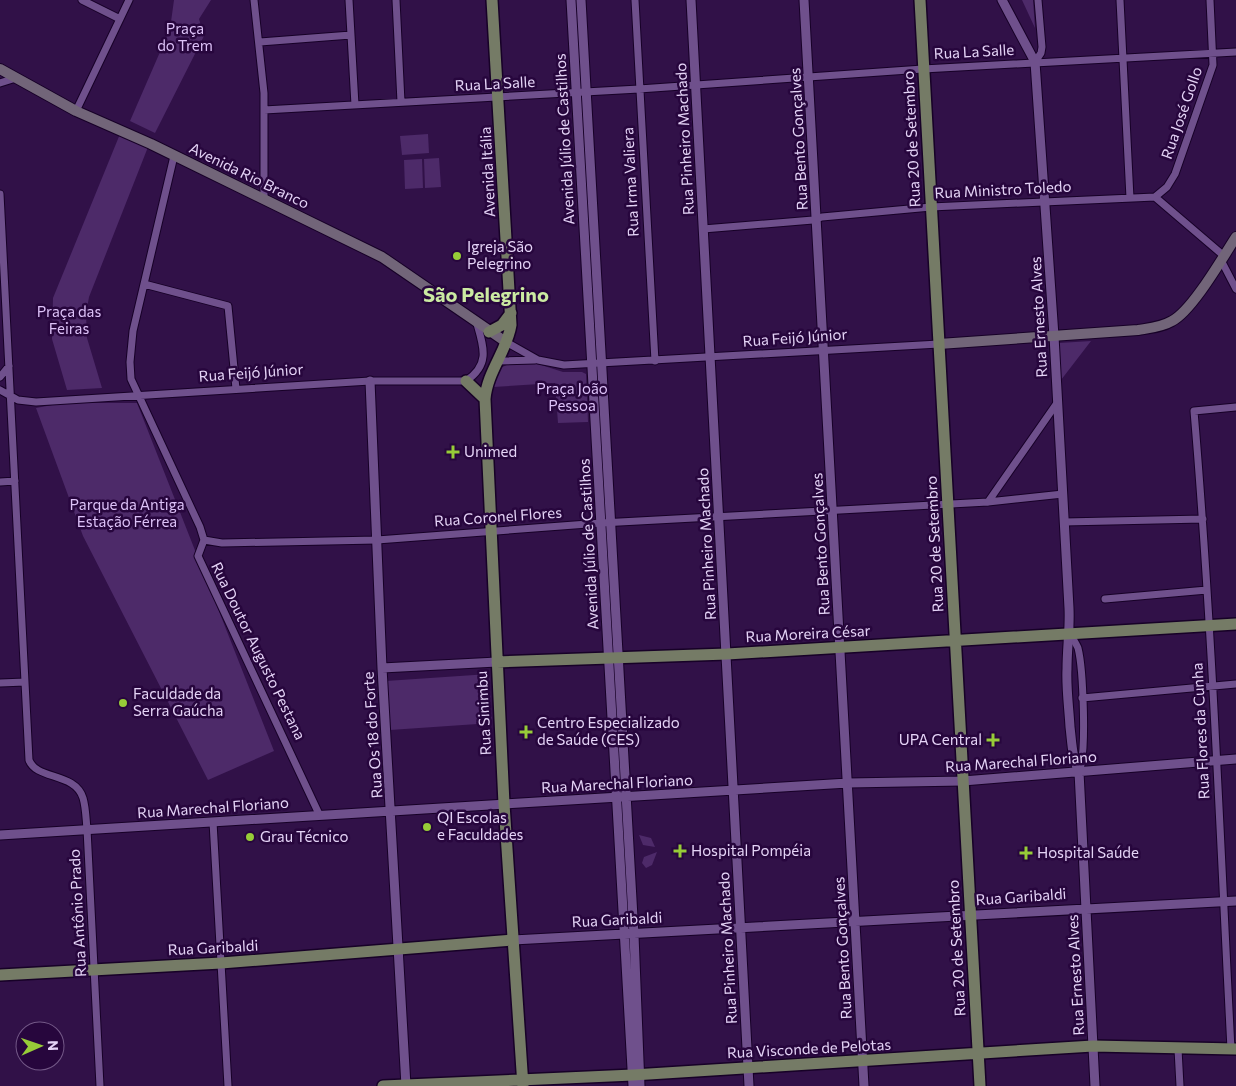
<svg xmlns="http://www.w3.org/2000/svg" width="1236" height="1086" font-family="Commissioner,sans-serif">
	<rect width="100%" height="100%" fill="#311148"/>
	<path fill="#4d2a69" d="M174,0H211L199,19L204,36L155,133L130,121L170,29Z
		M1022,0H1033L1035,28Z
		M120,134L148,147L89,297L86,314L87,338L102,388L67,390L52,339L53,298Z
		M428,134L429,153L402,155L400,136Z
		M439,158L441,187L425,188L424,159Z
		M422,159L423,188L405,189L404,160Z
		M1091,341L1061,380L1059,343Z
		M511,363H535L563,372H582L586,374L588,422L558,423L555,383L493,387L498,369Z
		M63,403H137L274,751L208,780L83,536L36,408Z
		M489,674L492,723L390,730L386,681Z
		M639,835L651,838L655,847L643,845Z
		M657,852L652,865L646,868L642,863L644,857Z"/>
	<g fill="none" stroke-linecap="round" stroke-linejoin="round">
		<g stroke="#170127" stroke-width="9">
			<path id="minor" d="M82,0L120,19
				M254,0L264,93V199
				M349,0L355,105
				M396,0L401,102
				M635,0L655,361
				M1120,0L1130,198
				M260,42L351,35
				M1035,62L1041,53L1042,47L1038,0
				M0,83L16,78
				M264,110L639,89L923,69L1236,52
				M76,111L129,0
				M174,156L133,331L130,362L131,379L200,527L204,540L198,556L319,814
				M0,194L29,760C36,780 75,772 83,798C86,808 86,820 87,829L100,1086
				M1155,197L1167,187L1175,174L1213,65L1210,0
				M1155,197L1224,256
				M703,229L813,220L822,217L931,207L1155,197
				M1221,260L1236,289
				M144,284L228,306L236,389
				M506,342L538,360L564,365L939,344
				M497,361L535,360
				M0,377L9,366
				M0,390L18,400L36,402L370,381H466C490,365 484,348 477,324
				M0,482L15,481
				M988,502L1057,403
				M1064,522L1203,519
				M204,540L222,543L377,540L601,523L988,502L1063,494
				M1105,599L1207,590
				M1070,634C1073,639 1076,643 1078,648C1083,668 1087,753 1079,772
				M0,683L25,682
				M1082,698L1236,684
				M213,822L228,1086
				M1178,1049L1180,1086
				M1231,1049C1220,837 1212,624 1194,411L1236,407"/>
		</g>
		<g stroke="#170127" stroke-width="11">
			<path id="tertiary" d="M571,0L633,1086
				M581,0L634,935L640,1086
				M691,0L749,1086
				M804,0L864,1086
				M1002,0L1035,62L1054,336L1069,608C1070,629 1067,648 1067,669C1066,688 1069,708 1070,727C1072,743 1072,758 1079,772L1095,1086
				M370,381L382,668L406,1086
				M382,668L497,662
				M0,835L848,783L963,781L1236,759
				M513,940L1236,901"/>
		</g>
		<g stroke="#170127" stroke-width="12">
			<path id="secondary" d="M0,69L76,111L151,144L382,257L506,342
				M939,344L1138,330C1150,328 1162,327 1172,321C1192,311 1223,257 1236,237"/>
		</g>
		<g stroke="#170127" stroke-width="14">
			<path id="primary" d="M492,0L511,325C507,351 487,372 485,399L504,804L523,1086
				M920,0L980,1086
				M489,332L502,325L511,313
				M466,381L485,399
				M497,662L727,654L1236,624
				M0,975L221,963L513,940
				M383,1086L633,1075L1093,1046L1236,1049"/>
		</g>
		<use href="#minor" stroke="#6f508c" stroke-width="7"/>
		<use href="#tertiary" stroke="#6f508c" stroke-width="9"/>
		<use href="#secondary" stroke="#726579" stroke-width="10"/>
		<use href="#primary" stroke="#757b66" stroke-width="11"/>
	</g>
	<g fill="#97cc38" stroke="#27063d" stroke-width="2">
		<circle cx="457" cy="256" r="5"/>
		<path d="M450.5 444.5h5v5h5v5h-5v5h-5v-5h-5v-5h5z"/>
		<circle cx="123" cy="703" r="5"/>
		<path d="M523.5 724.5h5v5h5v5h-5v5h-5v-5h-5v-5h5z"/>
		<path d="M990.5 732.5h5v5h5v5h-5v5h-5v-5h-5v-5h5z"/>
		<circle cx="427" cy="827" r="5"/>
		<circle cx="250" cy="837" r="5"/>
		<path d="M677.5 843.5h5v5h5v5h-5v5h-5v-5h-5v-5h5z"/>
		<path d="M1023.5 845.5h5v5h5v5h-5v5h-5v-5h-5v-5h5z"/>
	</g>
	<g text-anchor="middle" stroke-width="5" stroke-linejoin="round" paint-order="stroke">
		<g font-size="15" fill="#ddc2f8" stroke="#27063d">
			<text x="185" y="34">Praça<tspan x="185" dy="17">do Trem</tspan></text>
			<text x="69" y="317">Praça das<tspan x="69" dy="17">Feiras</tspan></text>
			<text x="572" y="394">Praça João<tspan x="572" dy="17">Pessoa</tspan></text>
			<text x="127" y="510">Parque da Antiga<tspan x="127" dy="17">Estação Férrea</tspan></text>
		</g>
		<g font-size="15" fill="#e4d3f6" stroke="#27063d">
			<text transform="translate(974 52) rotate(-3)" y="5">Rua La Salle</text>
			<text transform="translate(495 84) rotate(-3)" y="5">Rua La Salle</text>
			<text transform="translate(1182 113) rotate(-71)" y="5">Rua José Gollo</text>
			<text transform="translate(565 139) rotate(-93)" y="5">Avenida Júlio de Castilhos</text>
			<text transform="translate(685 139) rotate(-93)" y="5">Rua Pinheiro Machado</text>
			<text transform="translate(799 139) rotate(-93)" y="5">Rua Bento Gonçalves</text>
			<text transform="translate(912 139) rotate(-93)" y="5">Rua 20 de Setembro</text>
			<text transform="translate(488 172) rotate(-93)" y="5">Avenida Itália</text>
			<text transform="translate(249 176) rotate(26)" y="5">Avenida Rio Branco</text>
			<text transform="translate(631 182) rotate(-93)" y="5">Rua Irma Valiera</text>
			<text transform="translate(1003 190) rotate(-3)" y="5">Rua Ministro Toledo</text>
			<text transform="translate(1039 317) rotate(-93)" y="5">Rua Ernesto Alves</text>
			<text transform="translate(795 338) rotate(-4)" y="5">Rua Feijó Júnior</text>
			<text transform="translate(251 373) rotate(-4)" y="5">Rua Feijó Júnior</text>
			<text transform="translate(498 517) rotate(-4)" y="5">Rua Coronel Flores</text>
			<text transform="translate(589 544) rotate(-93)" y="5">Avenida Júlio de Castilhos</text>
			<text transform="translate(707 544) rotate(-93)" y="5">Rua Pinheiro Machado</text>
			<text transform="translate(821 544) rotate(-93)" y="5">Rua Bento Gonçalves</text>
			<text transform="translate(935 544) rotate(-93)" y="5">Rua 20 de Setembro</text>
			<text transform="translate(808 634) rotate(-3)" y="5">Rua Moreira César</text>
			<text transform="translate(258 651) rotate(64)" y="5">Rua Doutor Augusto Pestana</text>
			<text transform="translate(484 713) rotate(-93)" y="5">Rua Sinimbu</text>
			<text transform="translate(1201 731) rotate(-93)" y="5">Rua Flores da Cunha</text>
			<text transform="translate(373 735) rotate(-94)" y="5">Rua Os 18 do Forte</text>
			<text transform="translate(1021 762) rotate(-4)" y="5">Rua Marechal Floriano</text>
			<text transform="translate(617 784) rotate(-3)" y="5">Rua Marechal Floriano</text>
			<text transform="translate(213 808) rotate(-4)" y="5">Rua Marechal Floriano</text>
			<text transform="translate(1021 897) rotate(-4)" y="5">Rua Garibaldi</text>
			<text transform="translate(78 913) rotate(-93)" y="5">Rua Antônio Prado</text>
			<text transform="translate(617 920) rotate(-3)" y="5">Rua Garibaldi</text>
			<text transform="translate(213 948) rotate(-3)" y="5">Rua Garibaldi</text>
			<text transform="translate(728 948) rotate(-93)" y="5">Rua Pinheiro Machado</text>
			<text transform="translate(843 948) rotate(-93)" y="5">Rua Bento Gonçalves</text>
			<text transform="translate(957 948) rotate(-93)" y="5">Rua 20 de Setembro</text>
			<text transform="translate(1076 975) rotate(-93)" y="5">Rua Ernesto Alves</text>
			<text transform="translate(809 1049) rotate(-3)" y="5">Rua Visconde de Pelotas</text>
		</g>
		<g font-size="15" fill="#e4d3f6" stroke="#27063d" text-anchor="start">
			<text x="467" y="252">Igreja São<tspan x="467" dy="17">Pelegrino</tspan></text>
			<text x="464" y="457">Unimed</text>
			<text x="133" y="699">Faculdade da<tspan x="133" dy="17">Serra Gaúcha</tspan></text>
			<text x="537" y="728">Centro Especializado<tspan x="537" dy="17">de Saúde (CES)</tspan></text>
			<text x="982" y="745" text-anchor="end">UPA Central</text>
			<text x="437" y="823">QI Escolas<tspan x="437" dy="17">e Faculdades</tspan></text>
			<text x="260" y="842">Grau Técnico</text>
			<text x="691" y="856">Hospital Pompéia</text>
			<text x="1037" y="858">Hospital Saúde</text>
		</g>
		<g font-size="20" font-weight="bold" fill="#cbeaa2" stroke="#27063d">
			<text x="486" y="302">São Pelegrino</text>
		</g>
	</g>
	<g transform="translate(40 1046) rotate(88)"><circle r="24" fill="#27063d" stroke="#735887"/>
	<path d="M0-4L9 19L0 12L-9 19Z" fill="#97cc38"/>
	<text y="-8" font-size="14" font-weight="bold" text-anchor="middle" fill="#e4d3f6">N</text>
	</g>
</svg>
